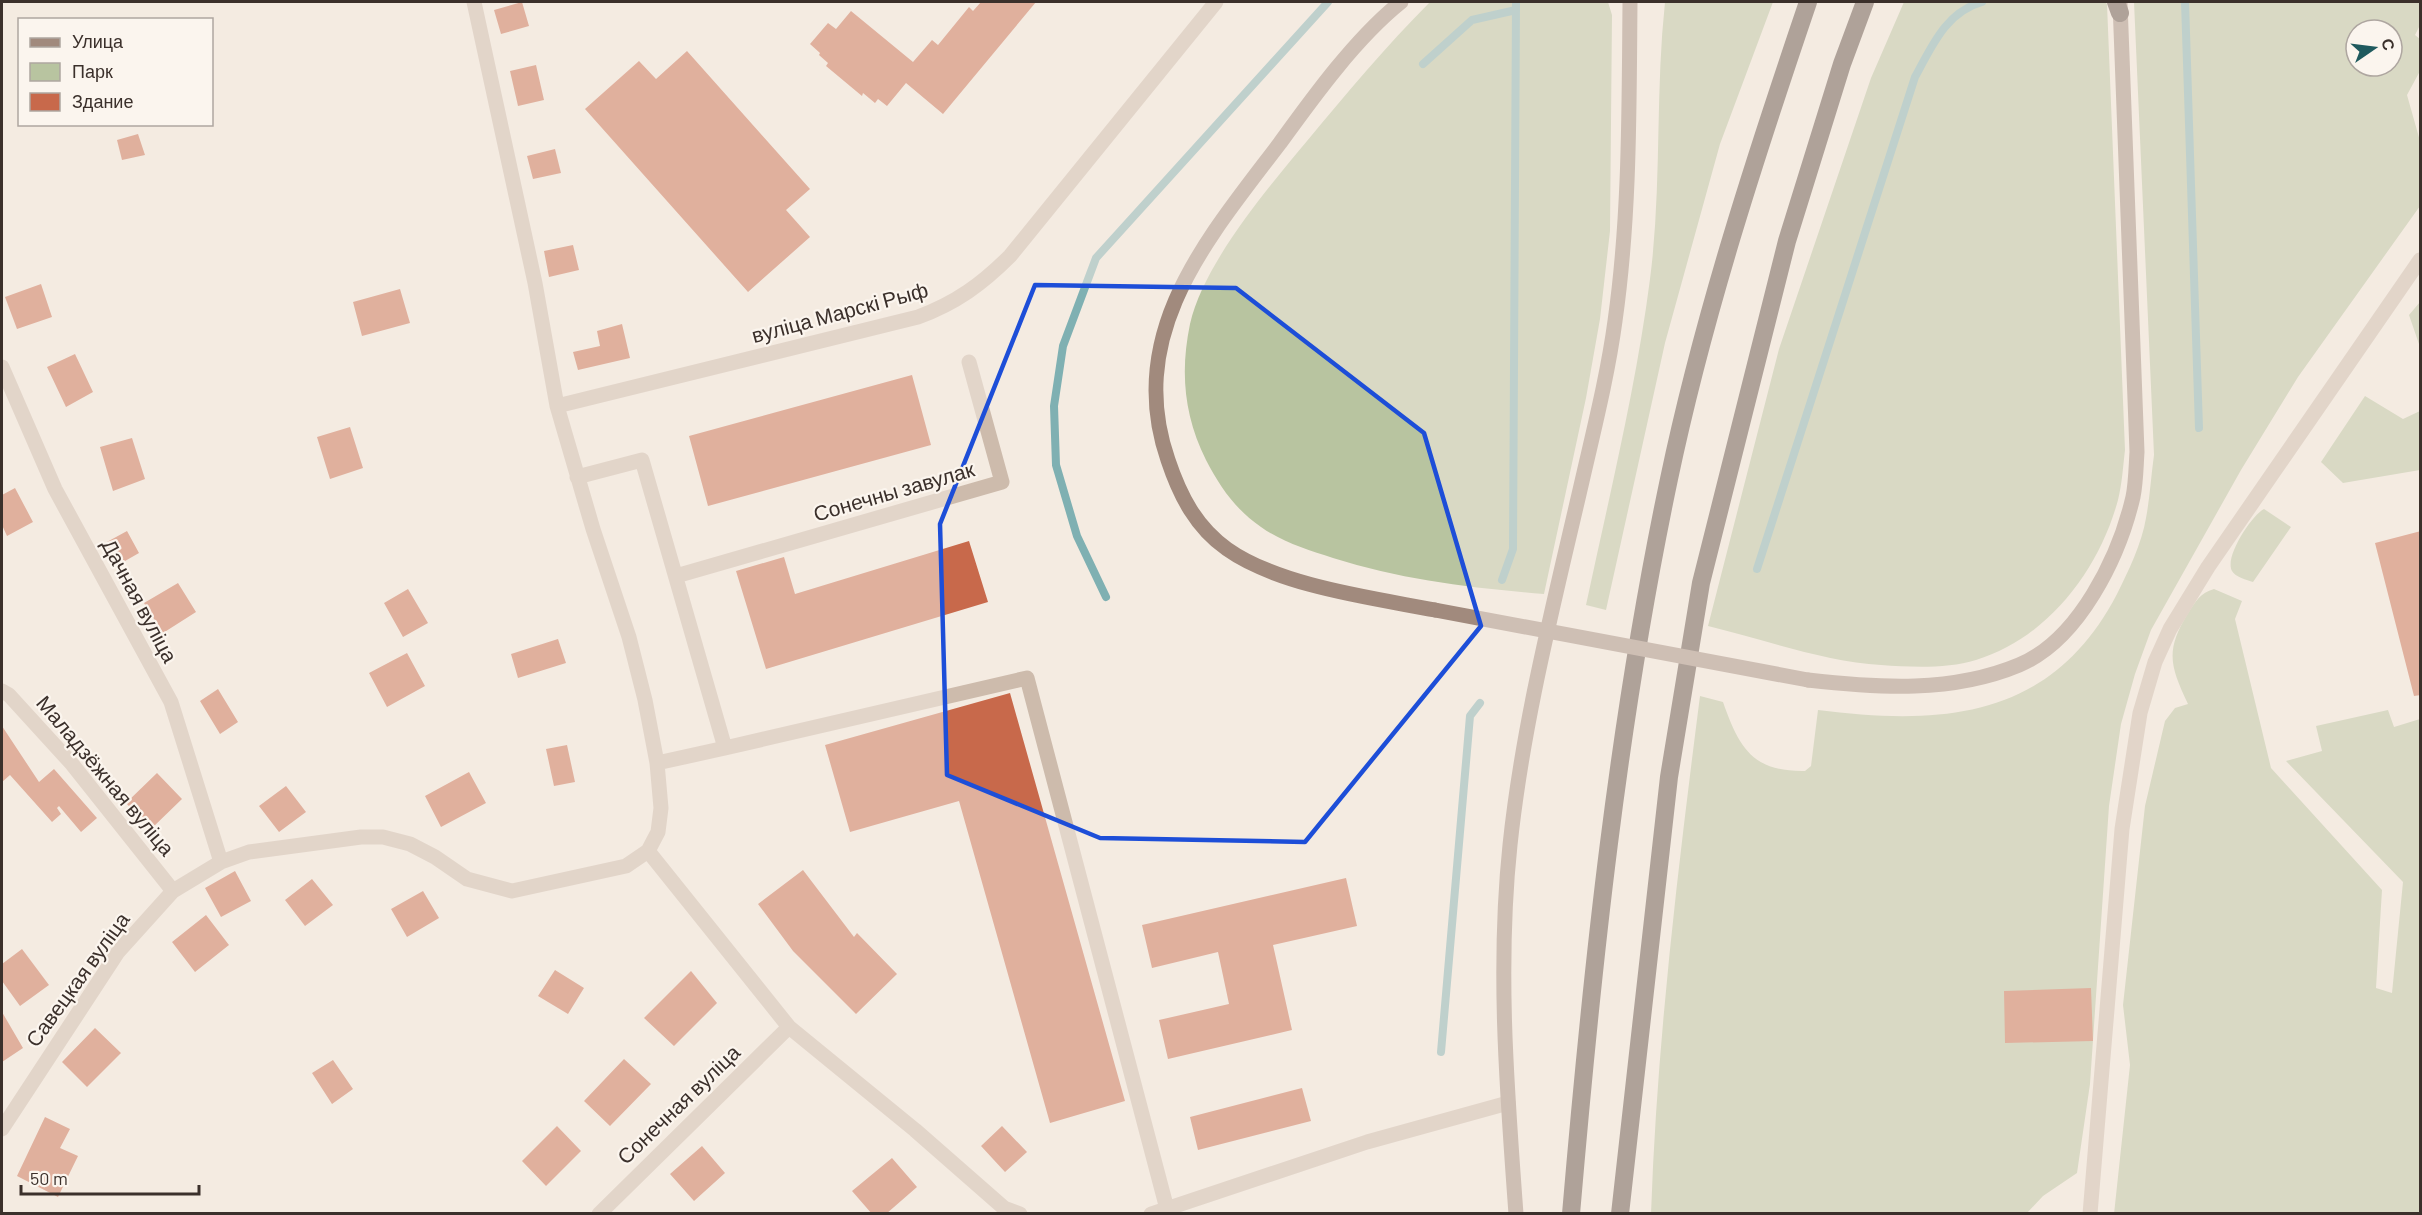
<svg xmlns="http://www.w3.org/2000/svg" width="2422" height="1215" font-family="Barlow,sans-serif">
	<rect width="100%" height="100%" fill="#f4ebe1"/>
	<path fill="#b8c4a0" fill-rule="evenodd" d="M1430,2H1608L1612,15L1610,231L1600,319L1586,398L1544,594C1472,588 1402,580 1333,558C1308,550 1282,542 1261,527C1236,510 1220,487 1206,460C1184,416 1180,372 1190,324C1204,263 1267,189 1307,141C1347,93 1386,46 1430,2Z
		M1665,2H1773L1720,144L1665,343L1606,610L1586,605C1609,497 1636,388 1650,279C1662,187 1655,94 1665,2Z
		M1904,2H2105L2107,4L2125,450C2123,467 2122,484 2118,500C2099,570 2048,638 1976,660C1947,669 1910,667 1881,665C1826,662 1762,639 1708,626L1779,349L1871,78Z
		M2134,2H2420V25L2415,35L2420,39V71L2407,95L2420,141V206L2298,377L2241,470L2151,630L2135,674L2121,724L2109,806L2090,1084L2077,1173L2043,1196L2027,1213L1651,1214C1657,1040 1678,868 1700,696L1723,702C1739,748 1753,772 1805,771L1811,766L1818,710C1943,726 2052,719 2117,594C2128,572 2142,543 2146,518C2150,497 2151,476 2154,455ZM2356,30H2392V66H2356Z
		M2420,302V347L2409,315Z
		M2365,396L2403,419L2420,411V470L2343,483L2321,462Z
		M2264,509L2291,527L2253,582C2247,580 2235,577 2232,571C2224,557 2252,515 2264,509Z
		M2214,589L2242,601L2235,619L2271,768L2382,890L2376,988L2392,993L2403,882L2286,761L2322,751L2316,726L2388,710L2394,727L2420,719V1213L2114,1214L2130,1065L2123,1005L2145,806L2165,721L2175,708L2188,704C2170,666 2165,651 2188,613C2196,601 2200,593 2214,589Z"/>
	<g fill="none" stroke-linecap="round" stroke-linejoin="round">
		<path stroke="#7fb0b2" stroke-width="8" d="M2185,2L2199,428
			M1423,64L1472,20L1516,10
			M1757,569L1915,77C1932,46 1946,12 1982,2
			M1502,580L1513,549L1516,2
			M1106,597L1077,536L1056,465L1054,406L1063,346L1096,258L1328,2
			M1441,1052L1470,716L1480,703"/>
	</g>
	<path fill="#c8694b" d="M522,2L529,26L501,34L494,10Z
		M981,2H1036L943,114L906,83L887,106L878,99L875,103L863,93L862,96L826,66L828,63L819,55L820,53L810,44L828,23L836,29L851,11L913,62L932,40L938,45L969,7L973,11Z
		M687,51L810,189L786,210L810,237L748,292L585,109L639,61L656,79Z
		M536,65L544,100L518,106L510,71Z
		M138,134L145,155L122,160L117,140Z
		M555,149L561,173L533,179L527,156Z
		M573,245L579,270L549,277L544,251Z
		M41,284L52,317L17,329L5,297Z
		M400,289L410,323L362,336L353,302Z
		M622,324L630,358L578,370L573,352L600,346L597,331Z
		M75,354L93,392L66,407L47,367Z
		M912,375L931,445L708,506L689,436Z
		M350,427L363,468L330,479L317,437Z
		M132,438L145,479L113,491L100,447Z
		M15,488L33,522L7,536L2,525V495Z
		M127,531L139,553L118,565L105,543Z
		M2421,531V695L2414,696L2375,543Z
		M969,541L988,602L766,669L736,571L784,557L795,594Z
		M178,583L196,612L163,633L144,603Z
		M408,589L428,623L403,637L384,603Z
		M558,639L566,663L518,678L511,654Z
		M407,653L425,686L387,707L369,673Z
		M218,689L238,722L220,734L200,701Z
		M1010,693L1125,1101L1050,1123L959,801L850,832L825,745Z
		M2,726L39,782L54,769L97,818L81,832L59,806L57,808L61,814L52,822L10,775L2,782Z
		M567,745L575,782L554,786L546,749Z
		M469,772L486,803L441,827L425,796Z
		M157,773L182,799L151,829L126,803Z
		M286,786L306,812L279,832L259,806Z
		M803,870L854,937L857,933L897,974L856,1014L793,951L758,904Z
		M235,871L251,901L221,917L205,888Z
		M1346,878L1357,926L1273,945L1292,1030L1168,1059L1159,1020L1229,1004L1218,952L1152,968L1142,925Z
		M312,879L333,905L305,926L285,900Z
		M423,891L439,918L407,937L391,909Z
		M206,915L229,945L195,972L172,942Z
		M22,949L49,985L20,1006L2,981V964Z
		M555,970L584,988L568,1014L538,996Z
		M691,971L717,1003L674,1046L644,1018Z
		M2091,988L2093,1041L2005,1043L2004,991Z
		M2,1012L23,1048L2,1062Z
		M95,1028L121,1053L87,1087L62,1062Z
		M624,1059L651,1084L610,1126L584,1101Z
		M333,1060L353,1089L332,1104L312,1073Z
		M1302,1088L1311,1121L1198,1150L1190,1117Z
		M45,1117L70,1129L60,1148L78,1156L58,1197L17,1176Z
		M557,1126L581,1151L546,1186L522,1161Z
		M1002,1126L1027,1152L1005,1172L981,1146Z
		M702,1146L725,1173L694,1201L670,1174Z
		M892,1158L917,1187L886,1214H872L852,1191Z"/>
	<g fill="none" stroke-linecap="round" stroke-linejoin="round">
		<path stroke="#cdbbac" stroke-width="15" d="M2,367L55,489L171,702L221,862
			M557,406L918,317C956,303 982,284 1010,256L1216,2
			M577,477L642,460L725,748L657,763
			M676,576L1002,482L969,362
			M2,691L9,695L72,764L173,891
			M725,748L1027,678L1167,1209
			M648,851L789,1027L915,1130L1004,1208L1020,1214
			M2,1129L118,952L173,891L221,862L249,852L361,837H383L410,844L435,857L467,879L512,891L626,866L648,851L658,832L661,808L657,763L645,700L629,637L593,529L557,406L535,283L474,2
			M599,1214L789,1027
			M1151,1214L1367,1142L1508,1103
			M2090,1214L2122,829L2140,713L2155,662L2170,629L2208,567L2420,260"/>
		<path stroke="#a18a7d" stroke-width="15" d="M1401,2C1356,38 1314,96 1280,143C1208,238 1124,333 1168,460C1180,496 1196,527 1227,549C1279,586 1373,598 1435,610
			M1808,680C1879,688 1952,693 2019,665C2079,640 2119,557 2133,497C2136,482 2136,466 2137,452L2120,3
			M1516,1214C1507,1091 1497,968 1510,845C1523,721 1555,599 1583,477C1595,425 1608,373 1615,321C1630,215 1629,108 1630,2"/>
		<path stroke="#5c4a42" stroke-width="18" d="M2116,2L2120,13
			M1571,1214C1592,968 1618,721 1669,479C1703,317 1755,158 1808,2
			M1620,1214L1669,777L1701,583L1787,241L1842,64L1865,2"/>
		<path stroke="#a18a7d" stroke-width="15" d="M1435,610L1808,680"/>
	</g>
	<path d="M0 0H2422V1215H0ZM1035,285L1236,288L1424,433L1481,626L1305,842L1100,838L947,775L940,524Z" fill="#f4ebe1" fill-opacity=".55" fill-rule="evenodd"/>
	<path fill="none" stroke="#1d4ed8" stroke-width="4.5" stroke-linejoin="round" d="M1035,285L1236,288L1424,433L1481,626L1305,842L1100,838L947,775L940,524Z"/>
	<g text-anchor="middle" stroke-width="4.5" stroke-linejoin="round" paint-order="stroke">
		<g font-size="21" fill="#3b302b" stroke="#fbf5ee">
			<text transform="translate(840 313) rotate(-15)" y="7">вуліца Марскі Рыф</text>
			<text transform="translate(894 492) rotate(-16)" y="7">Сонечны завулак</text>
			<text transform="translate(139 601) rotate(62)" y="7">Дачная вуліца</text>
			<text transform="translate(105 776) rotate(50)" y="7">Маладзёжная вуліца</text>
			<text transform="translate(78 980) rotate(-54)" y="7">Савецкая вуліца</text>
			<text transform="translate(679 1105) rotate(-44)" y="7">Сонечная вуліца</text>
		</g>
	</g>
	<rect width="2422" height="1215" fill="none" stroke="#3b302b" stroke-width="6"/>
	<rect x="18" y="18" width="195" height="108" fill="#fbf5ee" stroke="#aea6a0" stroke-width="1.5"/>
	<rect x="30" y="38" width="30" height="9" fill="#a18a7d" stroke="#aea6a0" stroke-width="1.5"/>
	<text x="72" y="48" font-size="18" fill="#3b302b">Улица</text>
	<rect x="30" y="63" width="30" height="18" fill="#b8c4a0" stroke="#aea6a0" stroke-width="1.5"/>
	<text x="72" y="78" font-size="18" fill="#3b302b">Парк</text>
	<rect x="30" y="93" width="30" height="18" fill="#c8694b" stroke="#aea6a0" stroke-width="1.5"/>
	<text x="72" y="108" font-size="18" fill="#3b302b">Здание</text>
	<g transform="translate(2374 48) rotate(76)"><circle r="28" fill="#fbf5ee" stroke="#aea6a0" stroke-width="1.5"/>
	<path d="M0-4.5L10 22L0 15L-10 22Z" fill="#1f5a5e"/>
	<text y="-9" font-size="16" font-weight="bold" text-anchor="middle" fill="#3b302b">С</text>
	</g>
	<path d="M21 1185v9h178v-9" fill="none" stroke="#3b302b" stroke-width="3"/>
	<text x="30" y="1185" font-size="18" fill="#3b302b" stroke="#fbf5ee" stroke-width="4.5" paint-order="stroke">50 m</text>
</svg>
